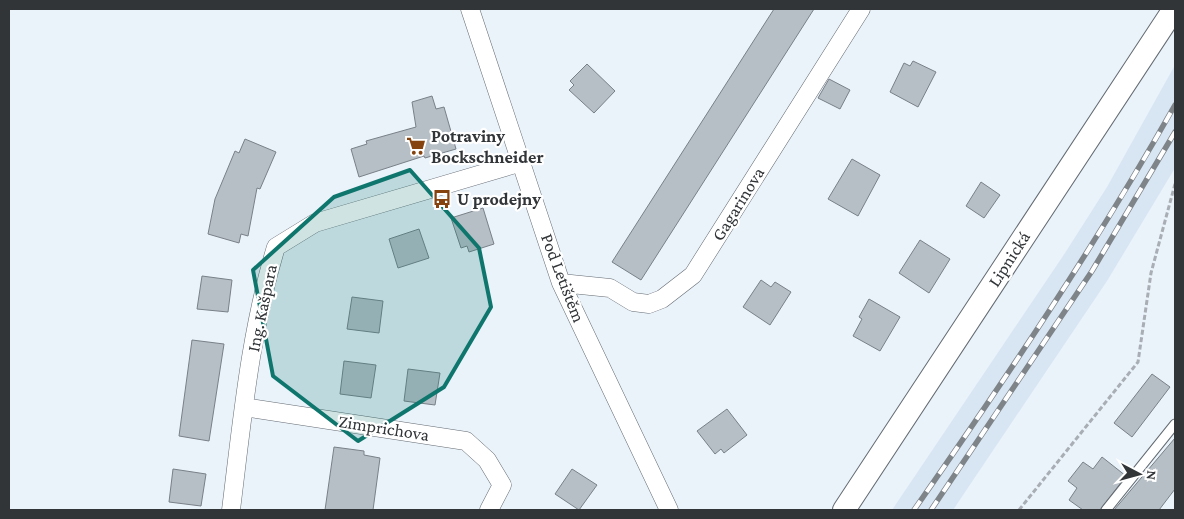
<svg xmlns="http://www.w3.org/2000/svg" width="1184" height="519" font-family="'Crimson Pro',serif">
	<rect width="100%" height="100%" fill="#eaf2fa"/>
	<path fill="#d8e6f4" d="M1175,65V168L1107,281L953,510H892L1065,253L1107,187Z"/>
	<path fill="#b7bfc6" stroke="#798087" d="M774,9H814L641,280L612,262Z
		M913,61L936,72L918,107L890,92L904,63L910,66Z
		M587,64L615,91L594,113L569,90L574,85L570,81Z
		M829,79L850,90L840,109L818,98Z
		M432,96L436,109L444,107L456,149L425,158L424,156L359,177L351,149L367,144L366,141L416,127L412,102Z
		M245,139L276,152L260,189L257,188L248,236L241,234L239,243L208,234L215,199L235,151L239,153Z
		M852,159L880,175L858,216L828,199Z
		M981,182L1000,195L984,218L966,206Z
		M483,208L494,244L469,252L467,246L461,248L451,218Z
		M419,229L429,258L398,268L389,239Z
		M920,240L950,259L929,293L899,273Z
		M202,276L232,280L228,312L197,309Z
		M761,280L771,287L775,282L791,292L770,325L743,307Z
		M352,297L383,301L379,333L347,329Z
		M869,299L900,317L880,351L853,336L862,319L859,317Z
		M192,340L224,344L209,441L179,436Z
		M344,361L376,365L371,398L340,394Z
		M408,369L440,373L435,405L404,401Z
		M1152,374L1170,387L1132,437L1114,423Z
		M727,409L747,435L724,453L721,449L715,454L697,431Z
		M1175,438V489L1159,510H1114Z
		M334,447L364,451V455L380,458L373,510H325Z
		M1102,457L1126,476L1100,510H1083L1069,500L1077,488L1068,481L1083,462L1093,469Z
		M173,469L206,474L201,506L169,502Z
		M572,469L597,485L579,510L555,494Z"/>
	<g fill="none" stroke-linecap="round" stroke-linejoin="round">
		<g stroke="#646b72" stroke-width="11">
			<path id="service" d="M1106,510L1175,424"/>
		</g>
		<g stroke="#646b72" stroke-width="19">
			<path id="minor" d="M470,9L561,283L669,510
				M561,283L610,288L633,302L649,304L662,299L693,275L861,9
				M244,407L466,441L487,460L502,485L489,510
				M231,510C242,422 250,332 276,247L315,223L522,162"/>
		</g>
		<g stroke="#646b72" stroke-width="24">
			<path id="tertiary" d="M844,510L1174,9"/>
		</g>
		<path stroke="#a8aeb4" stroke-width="3" stroke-dasharray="5 2.5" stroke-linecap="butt" d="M1019,510L1138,362L1151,273L1175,184"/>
		<use href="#service" stroke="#fff" stroke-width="9"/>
		<use href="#minor" stroke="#fff" stroke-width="18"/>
		<use href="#tertiary" stroke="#fff" stroke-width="22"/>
		<g stroke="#7f8489" stroke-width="5.5">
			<path id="rail" d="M914,510C1006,378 1096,245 1175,105
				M931,510L1092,271L1175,132"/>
		</g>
		<use href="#rail" stroke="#fff" stroke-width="4" stroke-dasharray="11" stroke-linecap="butt"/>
	</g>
	<path fill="#0f766e" fill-opacity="0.2" stroke="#0f766e" stroke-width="4" stroke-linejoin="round" d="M410,170L479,248L491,307L444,387L358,441L273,376L253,270L334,197Z"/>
	<defs>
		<g id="supermarket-bare" transform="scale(1.5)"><path d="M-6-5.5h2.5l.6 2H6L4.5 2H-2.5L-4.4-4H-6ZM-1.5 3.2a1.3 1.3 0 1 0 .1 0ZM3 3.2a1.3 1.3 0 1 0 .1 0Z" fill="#85430f" stroke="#fff" stroke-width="2.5" paint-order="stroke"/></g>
		<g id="bus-bare" transform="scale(1.5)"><path d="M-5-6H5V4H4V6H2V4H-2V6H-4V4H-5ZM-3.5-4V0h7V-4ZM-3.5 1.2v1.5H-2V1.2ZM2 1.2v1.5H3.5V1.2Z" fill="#85430f" stroke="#fff" stroke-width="2.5" paint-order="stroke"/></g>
	</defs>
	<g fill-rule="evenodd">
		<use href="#supermarket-bare" x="416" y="146"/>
		<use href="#bus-bare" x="442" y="199"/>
	</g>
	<g text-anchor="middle" stroke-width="4.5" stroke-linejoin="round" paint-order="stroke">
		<g font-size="18" font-weight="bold" fill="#323538" stroke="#fff" text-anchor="start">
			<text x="431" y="142">Potraviny<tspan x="431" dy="21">Bockschneider</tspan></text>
			<text x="457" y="205">U prodejny</text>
		</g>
		<g font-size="18" fill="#323538" stroke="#fff">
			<text transform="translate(738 204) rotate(-58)" y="6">Gagarinova</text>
			<text transform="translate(1009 259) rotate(-57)" y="6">Lipnická</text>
			<text transform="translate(563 278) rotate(69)" y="6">Pod Letištěm</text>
			<text transform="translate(262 308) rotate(-78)" y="6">Ing. Kašpara</text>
			<text transform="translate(384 428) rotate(9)" y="6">Zimprichova</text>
		</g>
	</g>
	<rect width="1184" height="519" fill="none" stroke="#323538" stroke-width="20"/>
	<g transform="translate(1139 474) rotate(96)" stroke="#ffffff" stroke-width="4" paint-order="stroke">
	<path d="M0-4L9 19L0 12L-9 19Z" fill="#323538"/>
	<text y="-8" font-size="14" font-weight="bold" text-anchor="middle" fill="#323538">N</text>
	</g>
</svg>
